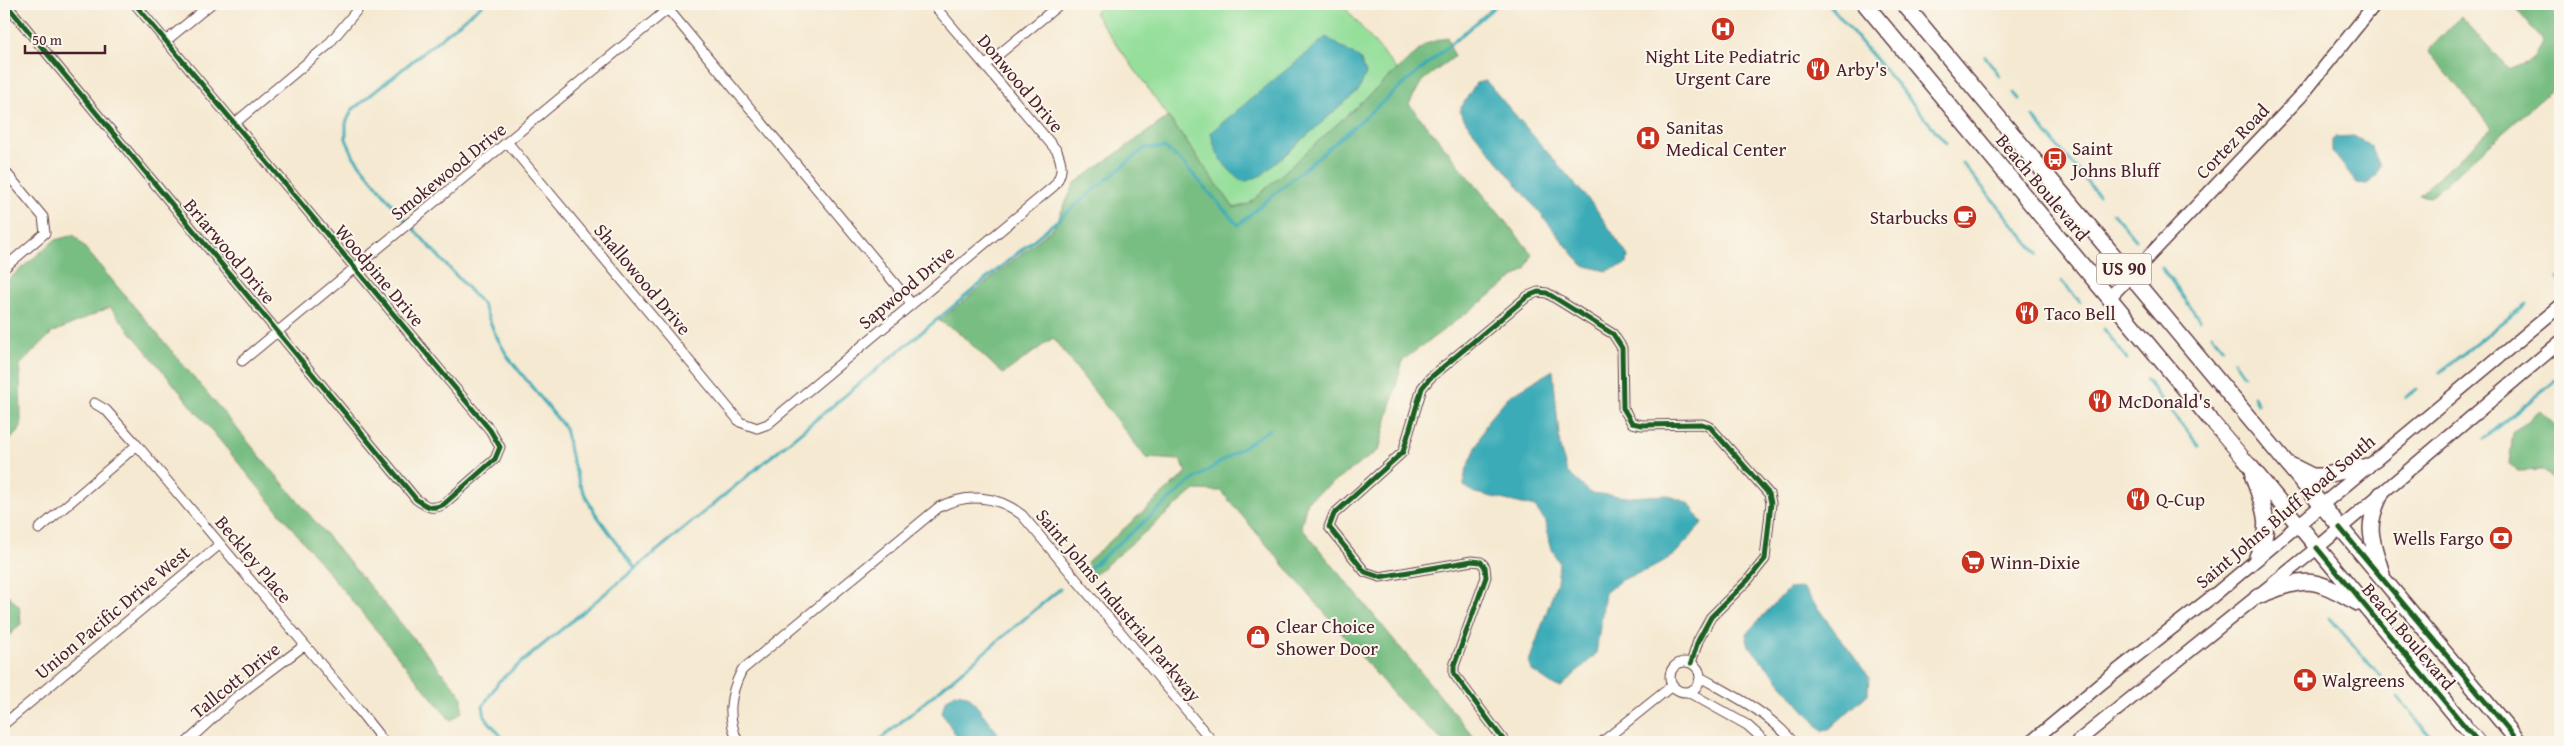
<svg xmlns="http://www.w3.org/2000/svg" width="2564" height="746" font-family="'Gentium Book Plus',serif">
	<rect width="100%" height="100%" fill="#fbf7ec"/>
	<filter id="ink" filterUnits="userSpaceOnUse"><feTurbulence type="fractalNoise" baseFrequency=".02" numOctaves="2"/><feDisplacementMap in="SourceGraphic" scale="10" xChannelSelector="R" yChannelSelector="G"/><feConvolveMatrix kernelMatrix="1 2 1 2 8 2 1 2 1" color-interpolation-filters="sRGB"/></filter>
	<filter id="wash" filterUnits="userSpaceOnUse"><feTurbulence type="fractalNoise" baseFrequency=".0096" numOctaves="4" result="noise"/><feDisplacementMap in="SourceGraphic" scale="20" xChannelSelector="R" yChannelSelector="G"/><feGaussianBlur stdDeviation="1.12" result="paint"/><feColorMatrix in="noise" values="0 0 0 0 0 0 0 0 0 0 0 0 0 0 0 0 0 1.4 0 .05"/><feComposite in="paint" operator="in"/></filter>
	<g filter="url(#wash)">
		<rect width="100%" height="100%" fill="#f5e9d1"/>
		<path fill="#95df9b" stroke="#707f63" d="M1105,4H1342L1397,70L1249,204L1234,208L1094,13Z"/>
		<path fill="#78be83" stroke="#616e57" d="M2512,4H2548L2560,18V89L2554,88L2430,197L2419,195L2492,128L2428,51L2461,16L2508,69L2533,59L2543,41Z
			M1447,37L1454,57L1422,81L1409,104L1532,254L1526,269L1403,360L1379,450L1307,501L1301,527L1478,742H1444L1401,703L1221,491L1195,490L1093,576L1087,562L1187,472L1180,460L1146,458L1053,338L1003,374L957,331L939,321L1054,227L1075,183L1168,117L1234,208L1249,204L1426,44Z
			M74,235L462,696V712L451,721L110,307L52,333L20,365L21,428L4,447V283L55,240Z
			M2540,411L2560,430V490L2544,470L2518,471L2509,465L2513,433Z
			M4,591L19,606L21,624L4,640Z"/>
		<path fill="#3bacb7" stroke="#426671" d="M1326,37L1360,59L1366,73L1359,90L1262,175L1244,182C1225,169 1215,155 1211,132Z
			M1486,81L1594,206L1628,256L1627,264L1606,271L1582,265L1469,126L1459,111L1476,83Z
			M2354,136L2371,146L2380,165L2376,177L2367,184L2357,183L2332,151V140L2336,137Z
			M1553,370L1560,447L1567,472L1591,493L1628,497L1667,495L1689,503L1702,524L1674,555L1652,568L1621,580L1605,593L1596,654L1561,687L1554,686L1531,670L1529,662L1557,582L1559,563L1549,543L1546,522L1535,507L1475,493L1464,486L1465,473L1488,420L1508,397Z
			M1803,588L1869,677L1868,694L1828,730H1821L1749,646L1746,634L1788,589Z
			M955,693L968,695L1005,742H960L942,713L945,701Z"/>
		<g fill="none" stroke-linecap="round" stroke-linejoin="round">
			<path stroke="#3bacb7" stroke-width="3" d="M483,4L352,110L346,123V139L354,157L400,214L483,305L496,336L508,357L565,428L571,456L580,485L593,510L635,568
				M1829,4L1946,143
				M1985,56L2000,76
				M2014,93L2019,99
				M2033,117L2098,195
				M1962,163L2038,254
				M2113,213L2136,240
				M2162,268L2200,320
				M2557,279L2560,276
				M2061,281L2080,302
				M2104,329L2127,359
				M2212,335L2222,347
				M2234,361L2244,375
				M2440,372L2526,304
				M2146,380L2199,446
				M2253,396L2257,404
				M2406,397L2417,389
				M2484,439L2560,376
				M1089,569L1189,483L1270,429
				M2330,618L2380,676
				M2398,697L2435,742
				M506,742L485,717L483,706L499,681L1145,148H1165L1182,162L1238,225L1498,4
				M877,742L1060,589"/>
		</g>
	</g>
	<g filter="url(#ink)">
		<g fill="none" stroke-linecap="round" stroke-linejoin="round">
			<g stroke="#643d44" stroke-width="11">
				<path id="street" d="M6,4L416,499C426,506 432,511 444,504L495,459L500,447L490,430L135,4
					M668,9L911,303
					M167,40L211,4
					M986,65L1060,4
					M235,123L327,46L362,4
					M508,143L740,422L757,428L768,424L1054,186C1063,174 1063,165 1057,151L933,4
					M4,170L43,217L45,233L4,268
					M242,361L674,4
					M94,403L106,410L137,445L351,700L384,742
					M39,529L137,445
					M1670 677a15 15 0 1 1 30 0a15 15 0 1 1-30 0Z
					M1700,677C1734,696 1768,712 1793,742
					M1688,692L1747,725L1766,742
					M4,724L219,545
					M187,742L236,697L305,645
					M738,742C727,717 729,695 742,670L939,507C967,493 997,495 1022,515L1213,742
					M1505,742L1454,674V666L1486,577L1485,567L1481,562L1472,561L1380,577L1365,572L1329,527L1334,514L1403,452L1422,388L1430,378L1528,296L1538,292L1547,293L1613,334L1622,348L1623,408L1632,423L1642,425L1702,424L1710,427L1769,494L1771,503L1765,559L1748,580L1711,617L1698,641L1691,663
					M1602,742L1673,685"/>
			</g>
			<g stroke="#643d44" stroke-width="15">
				<path id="secondary" d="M2109,298L2302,95L2375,4
					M2031,742L2103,682L2213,596L2560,306
					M2077,742L2317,548L2560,342"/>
			</g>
			<g stroke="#643d44" stroke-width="16">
				<path id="primary" d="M2210,419L2250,466
					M2463,724L2478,742"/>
			</g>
			<g stroke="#643d44" stroke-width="18">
				<path id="highway" d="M1865,4L2210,419
					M1904,4L2519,742
					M2290,465L2312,476H2321L2367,466
					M2250,466L2463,724
					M2253,477C2264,508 2273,526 2257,557
					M2381,494C2364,528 2372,540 2382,574
					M2258,596C2309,576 2311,577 2358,603"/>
			</g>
			<use href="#street" stroke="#fff" stroke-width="9"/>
			<use href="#secondary" stroke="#fff" stroke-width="12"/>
			<use href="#primary" stroke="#fff" stroke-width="14"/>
			<use href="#highway" stroke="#fff" stroke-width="15"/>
			<g stroke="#fbf7ec" stroke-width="8">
				<path id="cycleway" d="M6,4L416,499C426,506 432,511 444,504L495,459L500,447L490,430L135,4
					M2340,528L2519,742
					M2317,548L2478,742
					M1505,742L1454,674V666L1486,577L1485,567L1481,562L1472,561L1380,577L1365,572L1329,527L1334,514L1403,452L1422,388L1430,378L1528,296L1538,292L1547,293L1613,334L1622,348L1623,408L1632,423L1642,425L1702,424L1710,427L1769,494L1771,503L1765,559L1748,580L1711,617L1698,641L1691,663"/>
			</g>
			<use href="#cycleway" stroke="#1b5e20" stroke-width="5"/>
		</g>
	</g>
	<defs>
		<g id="hospital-disc" transform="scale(1.25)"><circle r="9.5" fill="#c8321e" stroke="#fbf7ec"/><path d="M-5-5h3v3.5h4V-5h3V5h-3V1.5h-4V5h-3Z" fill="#fff"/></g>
		<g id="restaurant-disc" transform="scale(1.25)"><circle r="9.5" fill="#c8321e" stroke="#fbf7ec"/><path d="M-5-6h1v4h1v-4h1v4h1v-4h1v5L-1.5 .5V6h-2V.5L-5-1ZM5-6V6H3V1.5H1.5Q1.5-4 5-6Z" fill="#fff"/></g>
		<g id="bus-disc" transform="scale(1.25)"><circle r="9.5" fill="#c8321e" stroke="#fbf7ec"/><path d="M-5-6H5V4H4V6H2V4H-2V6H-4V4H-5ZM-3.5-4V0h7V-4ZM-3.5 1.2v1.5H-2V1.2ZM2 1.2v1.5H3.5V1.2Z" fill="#fff"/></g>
		<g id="cafe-disc" transform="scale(1.25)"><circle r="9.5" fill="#c8321e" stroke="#fbf7ec"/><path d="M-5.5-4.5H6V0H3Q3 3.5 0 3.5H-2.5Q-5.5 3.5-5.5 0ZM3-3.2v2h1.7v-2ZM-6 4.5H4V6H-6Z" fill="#fff"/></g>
		<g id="bank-disc" transform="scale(1.25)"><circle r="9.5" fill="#c8321e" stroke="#fbf7ec"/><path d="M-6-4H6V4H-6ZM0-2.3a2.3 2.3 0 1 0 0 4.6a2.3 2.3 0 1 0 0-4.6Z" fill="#fff"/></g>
		<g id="supermarket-disc" transform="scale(1.25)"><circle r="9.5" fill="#c8321e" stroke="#fbf7ec"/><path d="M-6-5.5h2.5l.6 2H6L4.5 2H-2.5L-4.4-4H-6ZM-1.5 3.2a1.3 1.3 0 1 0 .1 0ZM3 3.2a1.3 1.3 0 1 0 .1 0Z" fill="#fff"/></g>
		<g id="shop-disc" transform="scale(1.25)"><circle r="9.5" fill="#c8321e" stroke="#fbf7ec"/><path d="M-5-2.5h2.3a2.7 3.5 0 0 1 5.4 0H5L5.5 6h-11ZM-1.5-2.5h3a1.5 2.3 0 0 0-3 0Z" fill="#fff"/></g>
		<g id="pharmacy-disc" transform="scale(1.25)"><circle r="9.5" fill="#c8321e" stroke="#fbf7ec"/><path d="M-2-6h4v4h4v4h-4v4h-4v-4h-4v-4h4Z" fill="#fff"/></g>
	</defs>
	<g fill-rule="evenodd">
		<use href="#hospital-disc" x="1723" y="29"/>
		<use href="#restaurant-disc" x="1818" y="69"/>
		<use href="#hospital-disc" x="1648" y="138"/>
		<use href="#bus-disc" x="2055" y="159"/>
		<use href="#cafe-disc" x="1965" y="217"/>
		<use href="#restaurant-disc" x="2027" y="313"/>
		<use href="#restaurant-disc" x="2100" y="401"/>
		<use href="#restaurant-disc" x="2138" y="499"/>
		<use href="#bank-disc" x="2501" y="538"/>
		<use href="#supermarket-disc" x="1973" y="562"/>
		<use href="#shop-disc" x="1258" y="637"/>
		<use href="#pharmacy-disc" x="2305" y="680"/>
	</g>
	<g text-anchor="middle" stroke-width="4" stroke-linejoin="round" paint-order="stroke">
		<rect fill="#fbf7ec" stroke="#7f6065" stroke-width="1" x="2096.5" y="253.5" width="55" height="31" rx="4"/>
		<g font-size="18" font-weight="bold" fill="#4a1f2b">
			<text x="2124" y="275">US 90</text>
		</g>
		<g font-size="19" fill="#4a1f2b" stroke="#fbf7ec" text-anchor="start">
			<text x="1723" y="63" text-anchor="middle">Night Lite Pediatric<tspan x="1723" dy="22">Urgent Care</tspan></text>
			<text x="1836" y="76">Arby's</text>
			<text x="1666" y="134">Sanitas<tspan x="1666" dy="22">Medical Center</tspan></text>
			<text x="2072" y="155">Saint<tspan x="2072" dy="22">Johns Bluff</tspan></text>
			<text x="1948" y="224" text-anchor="end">Starbucks</text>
			<text x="2044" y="320">Taco Bell</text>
			<text x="2118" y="408">McDonald's</text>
			<text x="2156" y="506">Q-Cup</text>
			<text x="2484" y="545" text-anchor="end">Wells Fargo</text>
			<text x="1990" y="569">Winn-Dixie</text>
			<text x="1276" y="633">Clear Choice<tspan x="1276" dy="22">Shower Door</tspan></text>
			<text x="2322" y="687">Walgreens</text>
		</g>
		<g font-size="19" fill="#4a1f2b" stroke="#fbf7ec">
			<text transform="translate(1021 83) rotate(50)" y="7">Donwood Drive</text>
			<text transform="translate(2232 141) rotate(-46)" y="7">Cortez Road</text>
			<text transform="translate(448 171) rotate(-39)" y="7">Smokewood Drive</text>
			<text transform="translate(2043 187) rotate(50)" y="7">Beach Boulevard</text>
			<text transform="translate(230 251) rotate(50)" y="7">Briarwood Drive</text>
			<text transform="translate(380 275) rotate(50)" y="7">Woodpine Drive</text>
			<text transform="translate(643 279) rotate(50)" y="7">Shallowood Drive</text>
			<text transform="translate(906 287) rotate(-40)" y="7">Sapwood Drive</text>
			<text transform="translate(2285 511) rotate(-40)" y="7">Saint Johns Bluff Road South</text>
			<text transform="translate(254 559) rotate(50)" y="7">Beckley Place</text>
			<text transform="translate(1119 605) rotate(50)" y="7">Saint Johns Industrial Parkway</text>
			<text transform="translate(112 612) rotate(-40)" y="7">Union Pacific Drive West</text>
			<text transform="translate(2409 636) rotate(50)" y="7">Beach Boulevard</text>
			<text transform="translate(235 680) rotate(-39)" y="7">Tallcott Drive</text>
		</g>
	</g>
	<rect width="2564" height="746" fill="none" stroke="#fbf7ec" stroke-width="20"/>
	<path d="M25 45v8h80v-8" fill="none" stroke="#4a1f2b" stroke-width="2.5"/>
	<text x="32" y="45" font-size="15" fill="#4a1f2b" stroke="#fbf7ec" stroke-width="4" paint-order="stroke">50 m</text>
</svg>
